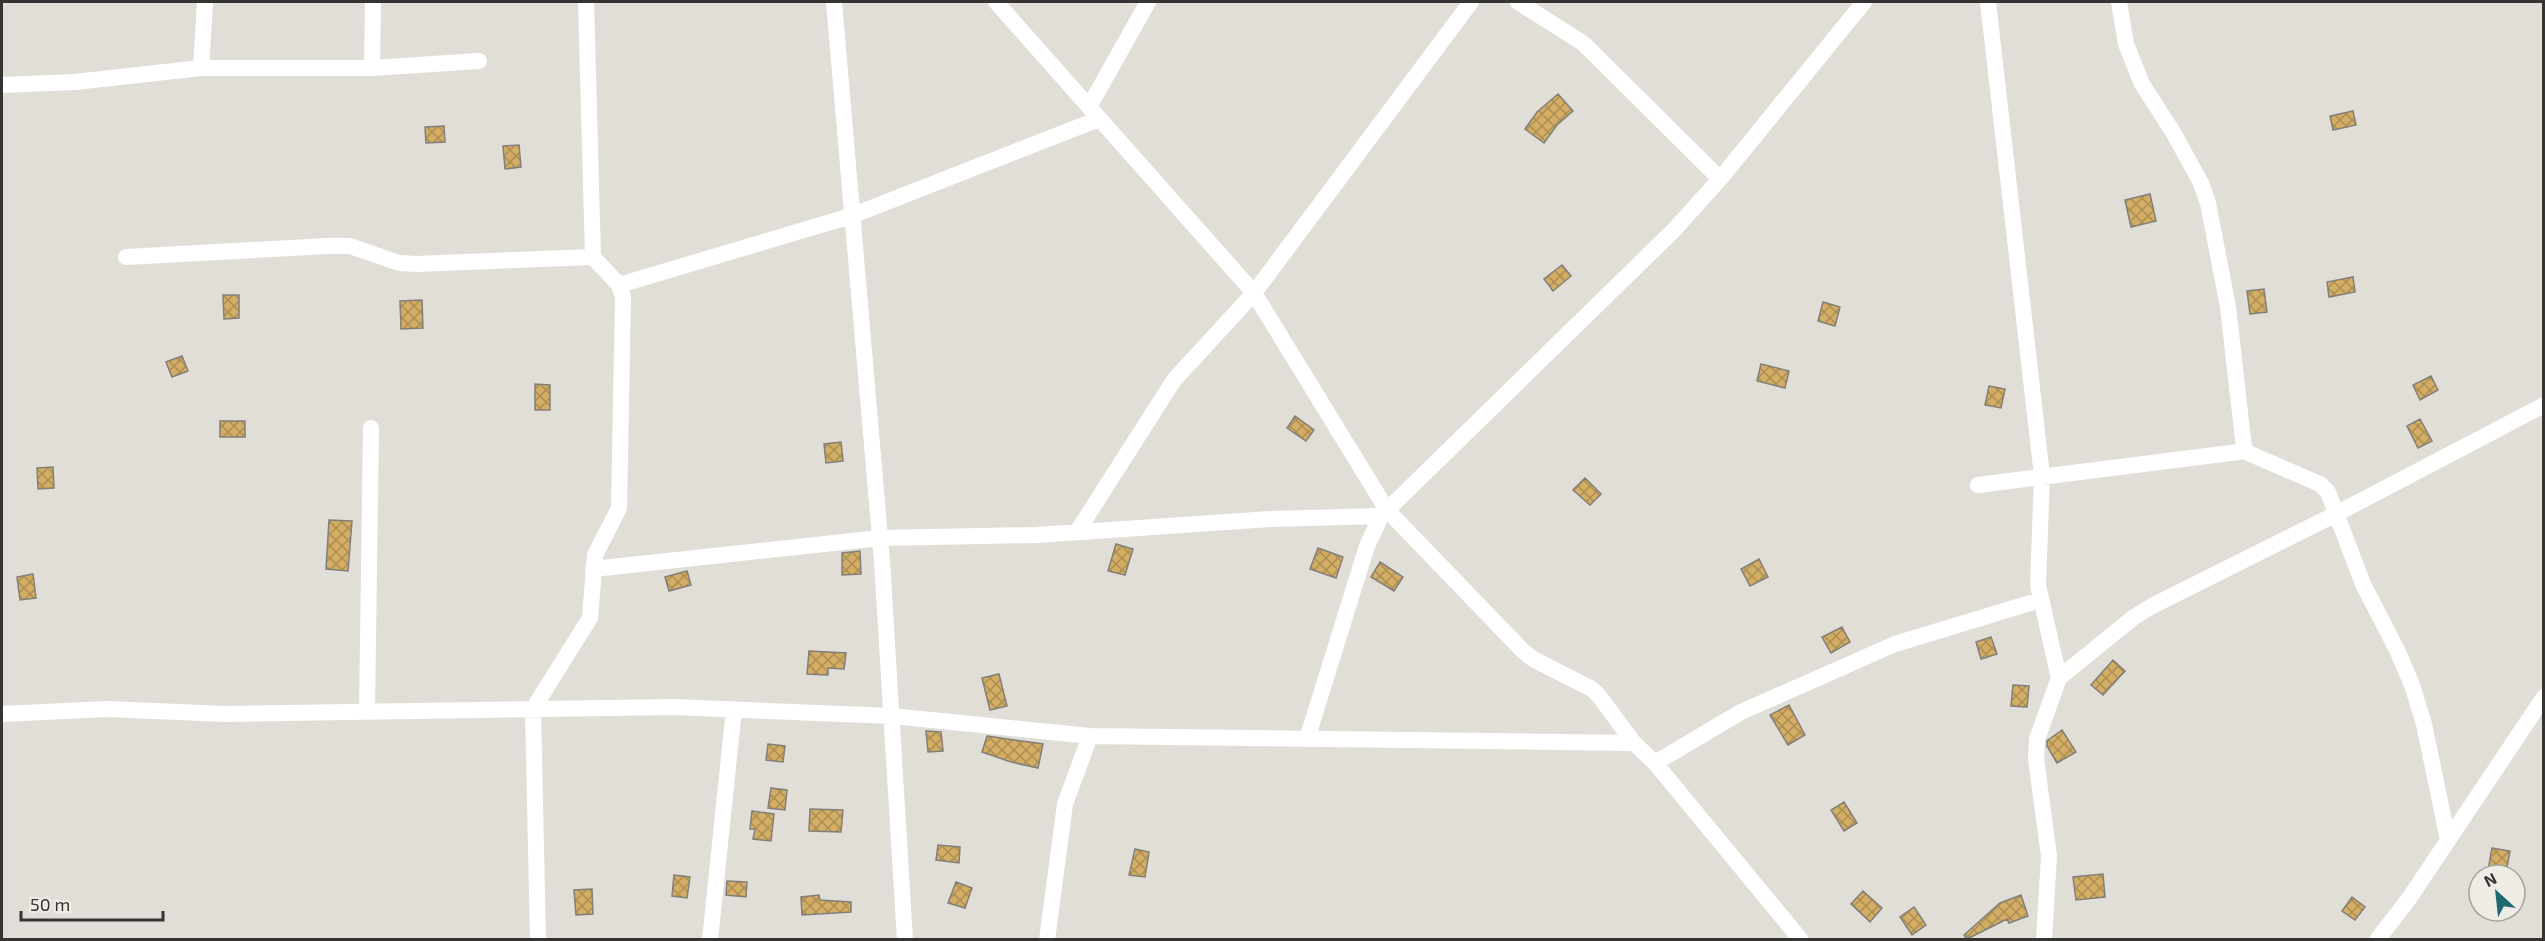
<svg xmlns="http://www.w3.org/2000/svg" width="2545" height="941" font-family="'Exo 2',sans-serif">
	<defs>
		<pattern id="building-cross-hatch" width="8" height="8" patternUnits="userSpaceOnUse" patternTransform="scale(1.5)"><rect width="8" height="8" fill="#d3ad64"/><path d="M0 0l8 8M0 8l8-8" fill="none" stroke="#ac8e53"/></pattern>
	</defs>
	<rect width="100%" height="100%" fill="#e1ded8"/>
	<path fill="url(#building-cross-hatch)" stroke="#827f79" stroke-width="1.5" d="M1558,94L1573,111L1557,125L1544,143L1525,129L1537,112Z
		M2353,111L2356,125L2333,130L2330,116Z
		M444,126L445,142L426,143L425,127Z
		M519,145L521,167L505,169L503,146Z
		M2150,194L2156,221L2131,227L2125,200Z
		M1562,265L1571,276L1553,291L1544,279Z
		M2353,277L2355,292L2329,297L2327,282Z
		M2264,289L2267,312L2250,314L2247,291Z
		M223,295H239V318L224,319Z
		M422,300L423,328L401,329L400,301Z
		M1823,302L1840,307L1835,326L1818,321Z
		M182,356L188,371L172,377L166,362Z
		M1761,364L1789,371L1785,388L1757,381Z
		M2431,376L2438,390L2420,400L2413,385Z
		M535,384L550,385V410H535Z
		M1989,386L2005,389L2001,408L1985,405Z
		M1295,416L1314,430L1306,441L1287,428Z
		M2420,419L2432,441L2418,448L2407,426Z
		M220,421H245V437H220Z
		M841,442L843,461L826,463L824,444Z
		M53,467L54,488L38,489L37,468Z
		M1585,478L1601,494L1590,505L1573,490Z
		M329,520L352,521L348,571L326,569Z
		M1116,544L1133,549L1125,575L1108,571Z
		M1318,548L1343,557L1336,578L1310,569Z
		M860,551L861,574L842,575V553Z
		M1759,559L1768,577L1750,586L1741,569Z
		M1380,562L1403,577L1394,591L1371,577Z
		M687,571L691,585L669,591L665,577Z
		M33,574L36,598L20,600L17,577Z
		M1842,627L1850,642L1831,653L1822,637Z
		M1991,637L1997,654L1981,659L1976,642Z
		M809,651L846,653L844,669L828,668V675L807,674Z
		M2113,660L2125,671L2103,695L2091,685Z
		M999,674L1007,706L990,710L982,678Z
		M2013,685L2029,686L2027,707L2011,706Z
		M1789,705L1805,735L1788,745L1770,715Z
		M2062,730L2076,752L2057,763L2047,746V741Z
		M926,731L941,732L943,751L928,752Z
		M987,736L1043,744L1038,768L1011,762L982,752Z
		M768,744L785,746L783,762L766,760Z
		M771,788L787,790L785,810L768,808Z
		M1844,802L1857,823L1844,831L1831,810Z
		M810,809L843,810L841,832L809,831Z
		M752,811L774,814L771,841L753,839L755,829H750Z
		M938,845L960,847L959,863L936,860Z
		M2492,848L2510,851L2506,873L2488,870Z
		M1135,849L1149,852L1145,877L1129,875Z
		M2103,874L2105,897L2076,900L2073,877Z
		M674,875L690,877L687,898L672,896Z
		M727,881L747,882L746,897L726,895Z
		M956,882L972,888L965,908L948,903Z
		M592,889L593,914L576,915L574,890Z
		M1863,891L1882,908L1870,922L1851,904Z
		M819,895L820,900L851,902V912L802,915L801,897Z
		M2021,895L2028,916L2009,923L2007,919L1967,939L1964,935L2000,903Z
		M2352,897L2365,907L2355,920L2342,911Z
		M1914,907L1926,925L1912,935L1900,917Z"/>
	<g fill="none" stroke-linecap="round" stroke-linejoin="round">
		<path stroke="#fff" stroke-width="16" d="M834,2L882,561L905,940
			M996,2L1254,293L1387,510L1523,651L1533,659L1592,689L1599,696L1634,743L1655,763L1801,940
			M1518,2L1583,43L1720,179
			M1988,2L2042,476L2038,585L2059,678
			M2119,2L2126,44L2142,84L2173,132L2201,183L2208,203L2228,307L2244,448L2248,453L2320,484L2328,492L2363,584L2397,650L2412,685L2424,724L2448,840
			M201,68L205,2
			M372,68L373,2
			M2,85L75,82L201,68H372L479,61
			M1089,107L1148,2
			M126,257L327,246H350L399,263L416,264L593,257
			M619,285L851,216L1099,119
			M1978,485L2246,451
			M1077,532L1174,380L1254,293L1471,2
			M593,569L880,538L1037,535L1270,519L1381,516
			M367,711L371,428
			M2,714L107,709L226,714L674,707L892,716L1090,736L1634,743
			M1307,739L1367,546L1381,516L1674,230L1720,179L1864,2
			M1655,763L1741,712L1895,644L2040,600
			M538,940L533,709L590,618L595,555L619,508L623,297L619,285L593,257L586,2
			M710,940L734,709
			M1047,940L1065,804L1090,736
			M2044,940L2049,856L2036,759L2037,739L2059,678L2134,617L2152,606L2336,514L2544,405
			M2377,940L2408,900L2544,697"/>
	</g>
	<rect width="2545" height="941" fill="none" stroke="#353432" stroke-width="6"/>
	<g transform="translate(2497 893) rotate(333)"><circle r="28" fill="#efebe5" stroke="#a5a29d" stroke-width="1.5"/>
	<path d="M0-4.5L10 22L0 15L-10 22Z" fill="#1d6970"/>
	<text y="-9" font-size="16" font-weight="bold" text-anchor="middle" fill="#353432">N</text>
	</g>
	<path d="M21 911v9h142v-9" fill="none" stroke="#353432" stroke-width="3"/>
	<text x="30" y="911" font-size="18" fill="#353432" stroke="#efebe5" stroke-width="4.5" paint-order="stroke">50 m</text>
</svg>
